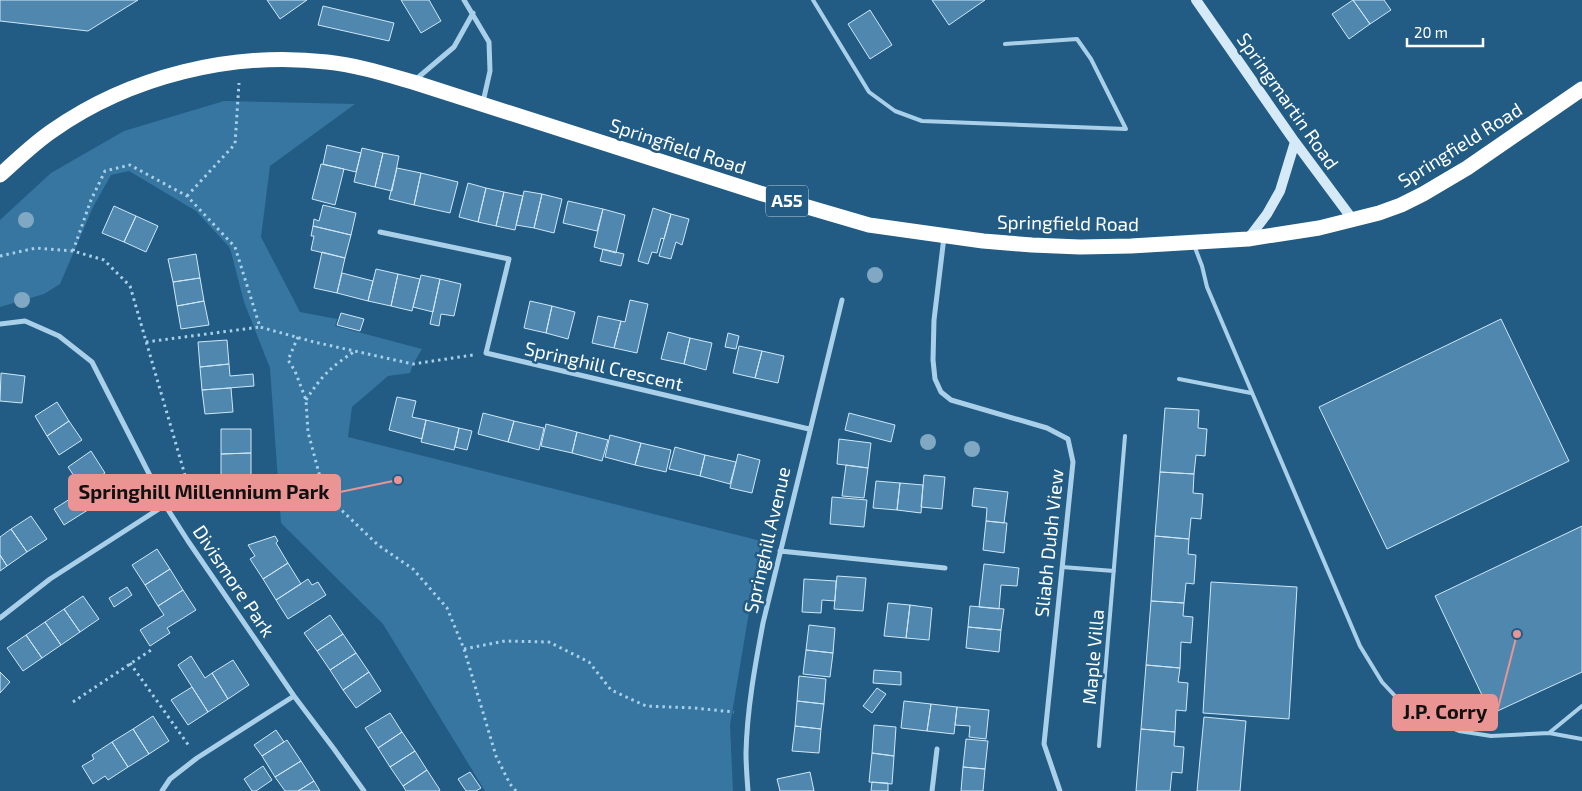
<svg xmlns="http://www.w3.org/2000/svg" width="1582" height="791" font-family="'Exo 2',sans-serif">
	<rect width="100%" height="100%" fill="#225c84"/>
	<path fill="#3676a1" d="M224,101L355,104L270,166L261,237L300,312L337,319L335,326L422,349L413,364L410,373L388,376L352,407L348,437L761,541L730,725L733,791H485L383,624L281,523L270,368L244,302L230,248L196,211L129,171L111,175L93,207L60,284L44,294L0,307V220L51,173L124,131Z"/>
	<path fill="#4f87ae" stroke="#cee7f7" d="M0,0H138L88,31L0,21Z
		M267,0H307L280,19Z
		M401,0H429L441,21L421,33Z
		M932,0H985L949,25Z
		M1353,0H1384L1391,10L1370,24Z
		M1353,0L1370,24L1349,39L1332,14Z
		M323,6L394,23L389,41L318,25Z
		M870,10L892,45L870,59L848,24Z
		M327,145L361,153L356,172L323,164Z
		M362,148L383,153L375,187L354,182Z
		M383,153L399,156L392,191L375,187Z
		M321,164L344,169L335,205L312,199Z
		M397,168L421,173L414,205L389,199Z
		M421,173L458,182L450,213L414,205Z
		M468,183L486,188L478,222L459,217Z
		M486,188L504,192L496,226L478,222Z
		M524,191L542,194L534,228L516,225Z
		M504,192L523,196L515,230L496,226Z
		M542,194L562,199L554,233L534,228Z
		M568,201L603,209L597,231L563,223Z
		M323,205L356,213L351,235L313,226L314,219L319,221Z
		M114,206L136,216L124,242L102,233Z
		M653,208L671,214L664,239L661,238L657,253L652,252L648,264L638,261Z
		M603,209L625,215L616,253L594,247Z
		M671,214L689,219L682,245L676,242L671,259L659,256Z
		M136,216L158,226L146,252L124,242Z
		M313,226L351,235L345,258L311,250L314,236H311Z
		M603,249L624,254L621,266L600,261Z
		M322,252L345,258L337,293L314,288Z
		M196,254L200,278L173,282L168,259Z
		M376,269L398,274L391,306L368,301Z
		M342,273L373,281L368,301L337,293Z
		M398,274L420,279L412,311L391,306Z
		M421,275L440,279L433,312L413,307Z
		M200,278L204,301L177,306L173,282Z
		M440,279L461,284L454,316L441,314L439,326L430,324Z
		M630,300L648,304L637,353L614,348L621,321L625,322Z
		M204,301L209,325L181,329L177,306Z
		M530,301L552,306L546,333L524,328Z
		M552,306L575,312L568,339L546,333Z
		M341,313L364,319L360,331L337,325Z
		M598,316L621,321L614,348L592,343Z
		M1501,319L1569,461L1387,549L1319,407Z
		M668,332L690,338L684,364L661,359Z
		M728,333L739,336L736,349L725,347Z
		M690,338L712,343L706,370L684,364Z
		M227,340L229,364L200,367L198,342Z
		M739,346L762,351L755,378L733,373Z
		M762,351L784,356L778,383L755,378Z
		M229,364L230,376L253,374L254,386L202,390L200,367Z
		M1,373L25,376L22,403L0,401Z
		M231,388L233,412L205,414L202,390Z
		M397,397L416,401L412,417L426,420L422,439L389,430Z
		M57,402L69,421L47,436L35,416Z
		M1165,408L1199,410L1198,428L1207,429L1205,456L1196,455L1194,474L1160,472Z
		M483,413L514,421L508,442L478,434Z
		M849,413L895,425L891,442L845,430Z
		M426,420L459,428L454,450L421,442Z
		M69,421L82,440L59,455L47,436Z
		M514,421L544,428L539,450L508,442Z
		M546,424L577,432L572,453L541,446Z
		M459,428L472,431L467,450L455,447Z
		M221,429H251V453L221,454Z
		M577,432L608,440L602,461L572,453Z
		M610,435L641,443L635,465L605,457Z
		M839,439L871,443L868,468L837,464Z
		M641,443L671,450L666,472L635,465Z
		M675,447L705,455L700,476L669,469Z
		M91,451L105,473L82,488L68,467Z
		M251,453V478H221V454Z
		M738,454L760,460L752,493L730,488Z
		M705,455L736,462L730,484L700,476Z
		M846,465L868,468L864,498L842,496Z
		M1160,472L1194,474L1193,493L1203,494L1201,519L1191,518L1189,539L1155,536Z
		M108,475L118,491L64,525L54,509Z
		M924,475L945,477L942,509L921,507Z
		M876,481L900,483L897,510L873,508Z
		M900,483L923,485L921,513L897,510Z
		M974,488L1008,492L1004,523L986,521L987,508L972,506Z
		M832,497L867,500L864,527L830,524Z
		M31,516L47,539L27,552L11,529Z
		M986,521L1007,523L1004,553L983,550Z
		M1582,526V672L1491,714L1435,596Z
		M11,529L27,552L7,566L0,555V537Z
		M275,536L278,541L276,543L288,563L263,579L250,559L255,556L248,545Z
		M1155,536L1189,539L1188,554L1196,555L1194,584L1186,583L1184,603L1151,601Z
		M157,549L170,569L145,585L132,565Z
		M0,555L7,566L0,571Z
		M288,563L301,584L276,600L263,579Z
		M984,564L1019,568L1017,586L1001,585L999,609L979,607Z
		M170,569L183,590L158,606L145,585Z
		M837,576L866,578L863,611L834,609Z
		M308,579L312,585L318,582L326,595L288,619L276,600Z
		M804,579L836,581L835,601L822,600L821,613L802,612Z
		M1211,582L1297,587L1289,719L1203,713Z
		M127,587L132,595L114,607L109,598Z
		M183,590L196,610L167,628L170,633L150,646L140,630L164,615L158,606Z
		M83,596L99,619L80,632L64,609Z
		M1151,601L1184,603L1183,616L1193,617L1191,643L1181,642L1180,668L1146,665Z
		M888,603L910,605L906,638L884,636Z
		M910,605L932,608L929,640L906,638Z
		M970,606L1004,609L1001,630L968,627Z
		M64,609L80,632L61,645L45,622Z
		M330,615L343,634L317,651L304,633Z
		M45,622L61,645L42,658L26,635Z
		M809,625L835,628L833,653L806,650Z
		M968,627L1001,630L999,652L966,648Z
		M343,634L356,653L330,670L317,651Z
		M26,635L42,658L23,671L7,648Z
		M806,650L833,653L830,677L803,674Z
		M356,653L369,672L343,690L330,670Z
		M191,656L205,678L212,673L228,699L208,712L178,665Z
		M233,660L249,685L228,699L212,673Z
		M1146,665L1180,668L1178,682L1188,683L1186,711L1176,710L1175,732L1141,729Z
		M874,670L901,672V685L873,683Z
		M0,672L10,682L0,693Z
		M369,672L381,691L356,708L343,690Z
		M799,676L826,679L824,704L797,701Z
		M192,687L208,712L188,725L171,700Z
		M877,688L886,694L872,713L863,706Z
		M797,701L824,704L821,729L795,726Z
		M904,701L931,704L927,731L901,728Z
		M931,704L957,707L954,734L927,731Z
		M957,707L989,710L986,739L969,737L970,726L955,725Z
		M390,713L402,732L378,748L365,728Z
		M153,716L169,741L149,754L133,729Z
		M1204,717L1246,721L1240,791H1197Z
		M874,725L896,727L894,756L872,753Z
		M795,726L821,729L819,753L792,751Z
		M133,729L149,754L128,767L112,742Z
		M1141,729L1175,732L1174,746L1184,747L1182,773L1172,772L1170,791H1136Z
		M276,730L284,742L262,756L254,745Z
		M402,732L415,751L390,767L378,748Z
		M966,739L988,741L985,769L963,767Z
		M287,740L301,761L275,777L262,756Z
		M112,742L128,767L108,780L105,776L93,784L82,766L94,759L92,755Z
		M415,751L427,770L403,786L390,767Z
		M872,753L894,756L892,784L869,782Z
		M301,761L314,781L298,791H285L275,777Z
		M263,766L272,780L256,791H252L244,779Z
		M963,767L985,769L983,791H961Z
		M427,770L440,790L438,791H406L403,786Z
		M470,772L481,788L476,791H466L458,779Z
		M810,772L814,791H780L777,779Z
		M314,781L320,791H298Z
		M872,782L888,783V791H871Z"/>
	<g fill="none" stroke-linecap="round" stroke-linejoin="round">
		<path stroke="#aad0e9" stroke-width="3" stroke-dasharray="2.5 4" stroke-linecap="butt" d="M187,196L235,144L239,83
			M73,251L91,200L105,171L130,165L187,196L235,247L260,327L314,342L413,364L473,355
			M0,256L36,248L73,251L104,260L130,286L189,489L176,498
			M298,337L288,360L295,371L306,400L308,432L320,477L333,502L378,545L413,569L447,608L464,649L496,756L510,784L516,791
			M146,342L260,327
			M306,400C322,375 331,367 355,351
			M464,649L505,641L549,642L589,662L611,690L646,706L694,708L734,712
			M130,663L189,746
			M73,702L154,648"/>
		<path stroke="#aad0e9" stroke-width="4" d="M813,0L869,92L895,111L922,121L1126,129L1091,59L1077,39L1005,44
			M1194,245L1202,266L1207,287L1360,646L1382,682L1409,711L1459,731L1491,736L1549,733
			M1179,379L1251,393
			M1062,567L1114,571
			M1582,706L1549,733L1582,739
			M1099,746L1125,436"/>
		<path stroke="#aad0e9" stroke-width="5" d="M464,0L489,42L490,71L483,102
			M415,80L454,47L473,13
			M380,232L509,259L486,353L809,429
			M944,237L934,320L933,360L935,379L941,392L951,400L1047,428L1068,439L1073,462L1044,744L1060,791
			M0,324L25,321L59,336L92,362L165,505L188,541L294,696L334,749L364,791
			M780,551L945,568
			M0,618L50,579L165,505
			M162,791L170,779L197,758L294,696
			M748,791C747,778 746,765 746,753C747,709 755,666 763,623L842,300
			M932,791L937,749"/>
		<path stroke="#d5e9f7" stroke-width="10" d="M1196,0L1295,142L1353,220
			M1248,239L1267,214L1280,191L1295,142"/>
		<path stroke="#fff" stroke-width="15" d="M0,175C17,160 33,144 52,131C130,76 233,51 327,62C356,65 385,74 413,82L763,194L869,225L983,241L1032,245L1080,247L1131,246L1248,239L1319,228L1379,213L1401,205L1423,194L1467,168L1582,89"/>
	</g>
	<g fill="#81a8c3">
		<circle cx="26" cy="220" r="8"/>
		<circle cx="875" cy="275" r="8"/>
		<circle cx="22" cy="300" r="8"/>
		<circle cx="928" cy="442" r="8"/>
		<circle cx="972" cy="449" r="8"/>
	</g>
	<g text-anchor="middle" stroke-width="5" stroke-linejoin="round" paint-order="stroke">
		<rect fill="#225c84" stroke="#bdceda" stroke-width="1" x="766" y="185.5" width="42" height="31" rx="4"/>
		<g font-size="18" font-weight="bold" fill="#fff">
			<text x="787" y="207">A55</text>
		</g>
		<g font-size="19" fill="#fff" stroke="#225c84">
			<text transform="translate(1288 101) rotate(55)" y="7">Springmartin Road</text>
			<text transform="translate(1460 145) rotate(-32)" y="7">Springfield Road</text>
			<text transform="translate(678 146) rotate(18)" y="7">Springfield Road</text>
			<text transform="translate(1068 223) rotate(1)" y="7">Springfield Road</text>
			<text transform="translate(604 366) rotate(13)" y="7">Springhill Crescent</text>
			<text transform="translate(767 540) rotate(-77)" y="7">Springhill Avenue</text>
			<text transform="translate(1049 543) rotate(-84)" y="7">Sliabh Dubh View</text>
			<text transform="translate(234 581) rotate(56)" y="7">Divismore Park</text>
			<text transform="translate(1093 657) rotate(-85)" y="7">Maple Villa</text>
		</g>
	</g>
	<path fill="none" stroke="#ea9494" stroke-width="2" d="M398 480L340 492M1517 634L1497 712"/>
	<g fill="#ea9494" stroke="#225c84" stroke-width="2">
		<circle cx="398" cy="480" r="5"/>
		<circle cx="1517" cy="634" r="5"/>
	</g>
	<g fill="#ea9494" stroke="#ea9494" stroke-width="2">
		<rect x="69" y="475" width="271" height="35" rx="5"/>
		<rect x="1393" y="695" width="104" height="35" rx="5"/>
	</g>
	<g font-size="20" text-anchor="middle" font-weight="bold" fill="#111">
		<text x="204" y="499">Springhill Millennium Park</text>
		<text x="1445" y="719">J.P. Corry</text>
	</g>
	<path d="M1407 38v8h76v-8" fill="none" stroke="#ffffff" stroke-width="2.5"/>
	<text x="1414" y="38" font-size="15" fill="#ffffff" stroke="#225c84" stroke-width="4" paint-order="stroke">20 m</text>
</svg>
